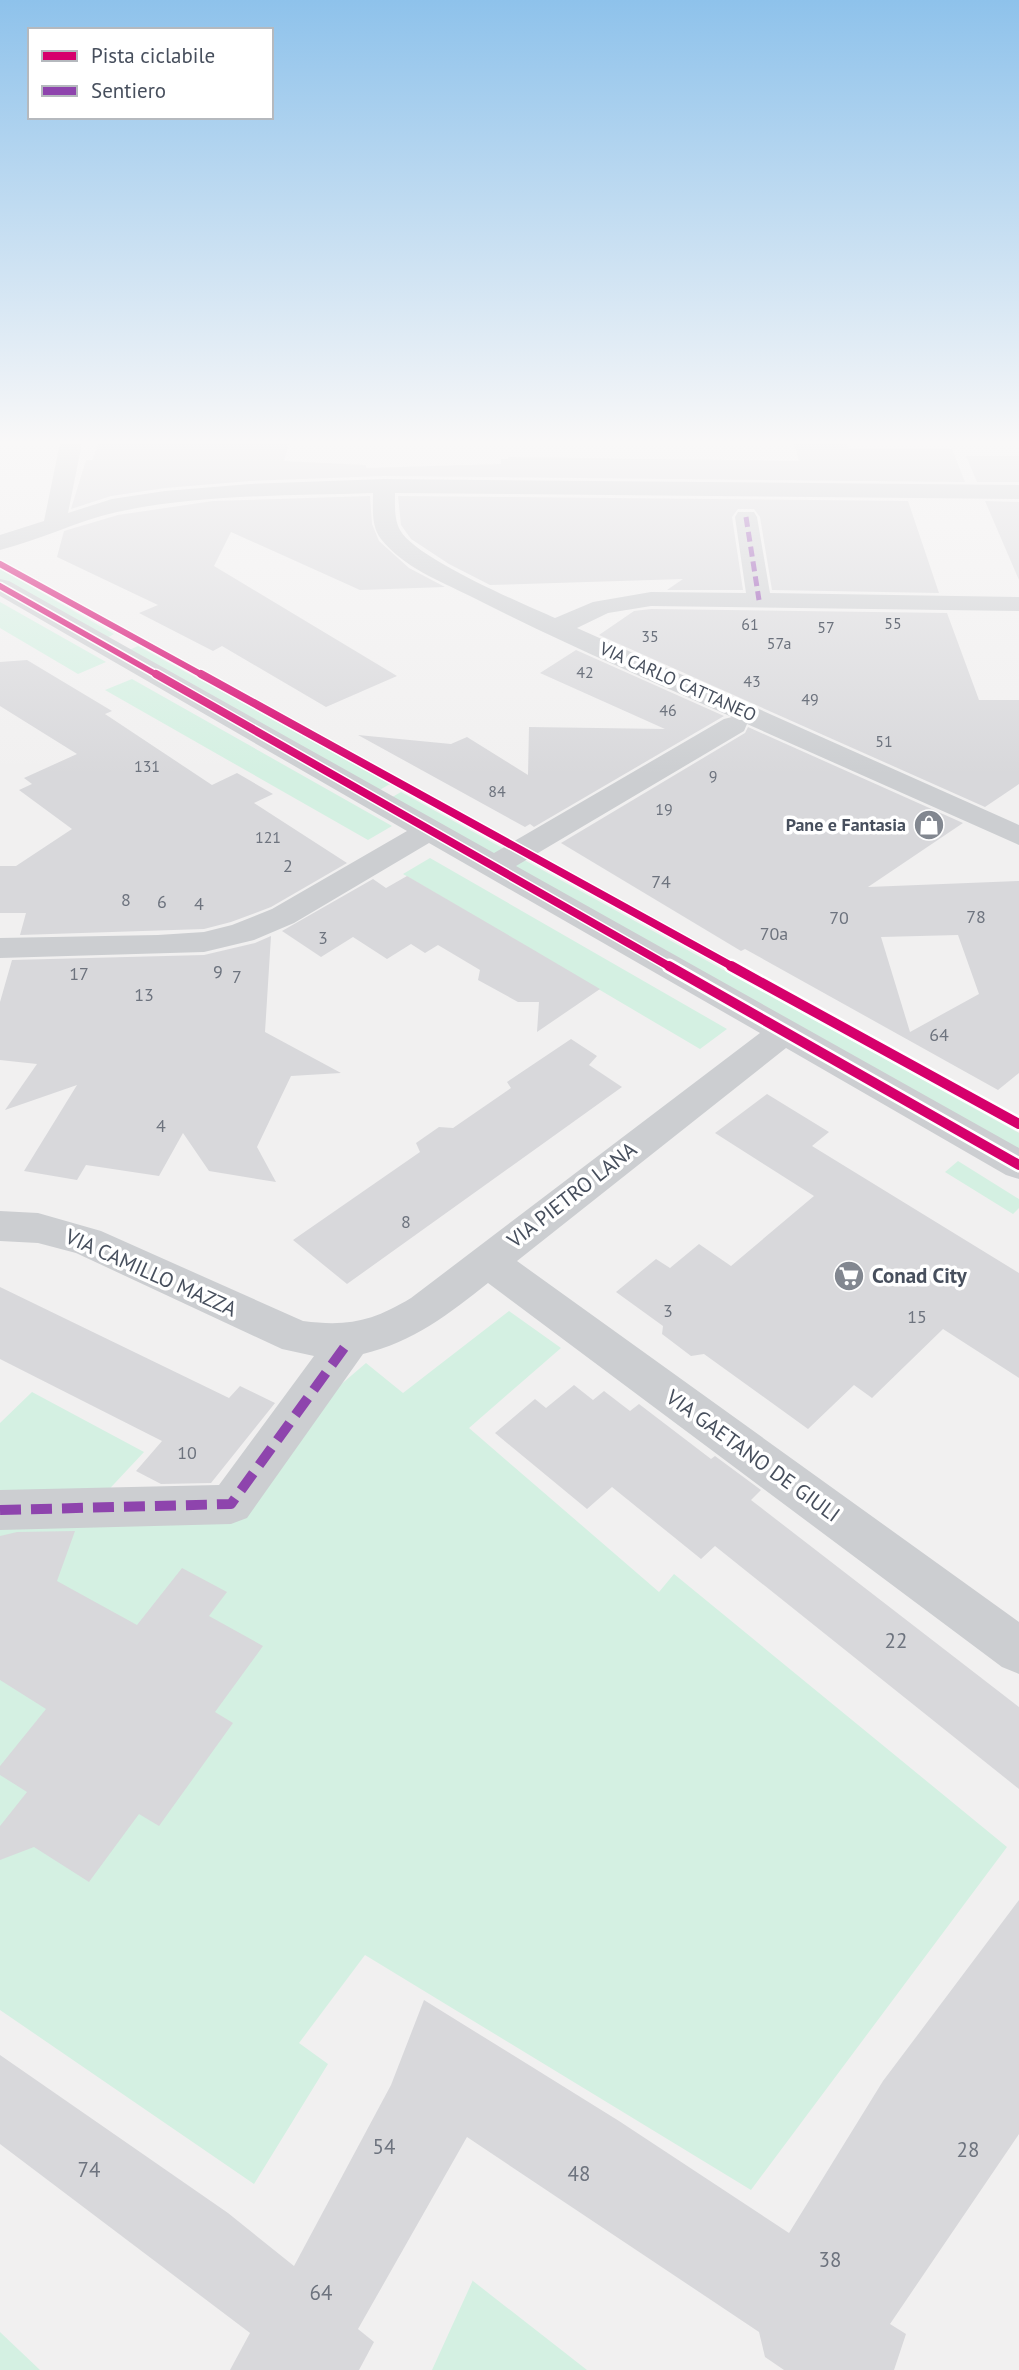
<svg xmlns="http://www.w3.org/2000/svg" width="1019" height="2370" font-family="'PT Sans',sans-serif">
	<rect width="100%" height="100%" fill="#f1f0f0"/>
	<path fill="#d4f0e2" d="M0,569L114,634L105,639L0,580Z
		M0,602L106,662L78,674L0,628Z
		M138,646L390,784L376,792L125,652Z
		M132,679L392,826L368,840L105,690Z
		M401,792L1019,1133V1153L389,799Z
		M430,858L727,1029L700,1049L403,874Z
		M958,1161L1019,1199V1208L1013,1214L945,1172Z
		M509,1311L561,1348L469,1428L659,1592L674,1574L1007,1847L751,2190L365,1955L299,2043L328,2064L254,2184L0,2010V1423L32,1392L144,1452L100,1499L247,1508L338,1387L366,1363L403,1393Z
		M473,2280V2281L587,2370H432Z
		M0,2332L40,2370H0Z"/>
	<path fill="#d8d8db" fill-rule="evenodd" d="M99,443H289L284,461L366,465V468L501,464V459H508V457L799,461L794,443H847L849,448L952,449L965,482L384,476L250,481L165,488L111,496L71,509L86,460H92Z
		M966,456H1019V482H977Z
		M370,496L372,524L379,541L409,568L445,587L360,590L231,532L214,566L397,676L326,707L222,646L213,651L139,613L158,605L57,557L64,531L118,515L213,501Z
		M398,496L908,501L939,593L772,590L760,517L754,509H738L732,517L743,590H667L683,579L490,585L449,564L411,539L401,525Z
		M985,501L1019,502V580Z
		M651,609L947,613L979,700H1019V784L985,807L599,635L634,611Z
		M576,650L724,716L534,827L530,824L525,827L358,735L451,744L467,737L528,775L529,727L665,729L540,673Z
		M27,660L112,711L105,714L212,785L237,773L273,794L254,803L347,863L271,907L231,922L204,929L20,935L26,913H0V866H16L72,829L19,790L32,784L24,778L77,754L0,706V662Z
		M748,727L963,823L868,887L1019,881V1073L998,1090L745,949L741,951L561,843L745,733ZM958,935L979,994L910,1032L881,937Z
		M407,876L527,946L600,989L537,1032L539,1002H518L478,980L480,970L438,945L425,953L411,944L387,959L353,937L321,957L282,931L373,879L386,888Z
		M271,936L265,1032L341,1073L291,1076L257,1147L276,1182L209,1171L183,1133L159,1176L86,1165L77,1180L24,1171L77,1085L5,1110L37,1064L0,1060V1002L12,960L204,955L255,943Z
		M571,1039L597,1056L589,1065L622,1087L347,1284L293,1240L420,1152L416,1143L439,1127L453,1128L511,1088L507,1082Z
		M767,1094L829,1132L812,1146L1019,1273V1378L943,1329L872,1398L854,1385L808,1429L704,1354L691,1356L662,1334L663,1326L616,1292L656,1259L670,1268L699,1244L731,1266L814,1196L715,1133Z
		M0,1287L229,1398L240,1386L275,1403L211,1483L161,1484L136,1471L162,1441L0,1359Z
		M574,1385L593,1400L604,1391L630,1411L639,1404L711,1459L715,1456L761,1490L751,1500L1019,1707V1789L715,1546L701,1559L612,1487L587,1509L495,1433L535,1399L546,1408Z
		M75,1531L57,1581L137,1625L182,1568L227,1592L209,1616L263,1646L215,1712L233,1723L159,1826L139,1814L89,1882L34,1847L0,1860V1826L27,1792L0,1775V1766L46,1709L0,1680V1536L17,1532Z
		M1019,1900V2134L890,2324L906,2334L894,2370H784L765,2357L759,2332L467,2137L358,2329L374,2342L359,2370H230L250,2333L0,2144V2055L228,2213L294,2266L391,2085L424,2000L619,2121L789,2233L883,2081Z"/>
	<g fill="none" stroke-linecap="round" stroke-linejoin="round">
		<path fill="#ccced1" fill-rule="evenodd" d="M60,443H82L68,513L112,499L165,491L250,484L384,479L1019,485V499L395,493C395,505 394,519 400,530C415,558 523,604 555,618L593,602L651,592L746,593L735,517L738,512H754L757,517L770,593L1019,597V611L651,606L608,613L577,628L1019,825V845L747,724L744,731L516,866L1019,1148V1179L1006,1175L786,1048L517,1261L1019,1622V1674L1002,1667L488,1283C449,1314 413,1342 363,1354L247,1518L231,1524L0,1530V1490L219,1485L314,1356L282,1349L76,1253L38,1243L0,1241V1211L38,1213L101,1231L303,1321C348,1327 373,1321 411,1298L760,1033L429,843L294,923L254,940L204,952L0,958V938L158,935L204,932L232,925L272,909L407,831L0,596V579L9,581L494,853L724,719L732,717C644,678 556,640 470,596C440,581 403,567 381,539C371,526 373,509 373,493C289,496 200,494 117,512C77,521 40,540 0,550V535L44,521Z"/>
		<path stroke="#8e44ad" stroke-width="5" stroke-dasharray="10 5" stroke-linecap="butt" d="M746,517L759,600"/>
		<path stroke="#8e44ad" stroke-width="10" stroke-dasharray="21 10" stroke-linecap="butt" d="M0,1510L231,1504L349,1341"/>
		<g stroke="#fff" stroke-width="9">
			<path id="cycleway-far2" d="M0,564L204,676
				M0,586L159,676"/>
		</g>
		<g stroke="#fff" stroke-width="11">
			<path id="cycleway-far1" d="M156,674L672,968
				M201,674L735,968"/>
		</g>
		<g stroke="#fff" stroke-width="15">
			<path id="cycleway" d="M669,966L1019,1165
				M731,966L1019,1124"/>
		</g>
		<use href="#cycleway-far2" stroke="#d6006c" stroke-width="6"/>
		<use href="#cycleway-far1" stroke="#d6006c" stroke-width="8"/>
		<use href="#cycleway" stroke="#d6006c" stroke-width="10"/>
	</g>
	<linearGradient id="sky" x2="0" y2="1"><stop stop-color="#8ec2eb"/><stop offset="0.57" stop-color="#f9f8f8"/><stop offset="1" stop-color="#f9f8f8" stop-opacity="0"/></linearGradient>
	<rect width="1019" height="775" fill="url(#sky)"/>
	<defs>
		<g id="shop-disc" transform="scale(1.575)"><circle r="9.5" fill="#828790" stroke="#fff"/><path d="M-5-2.5h2.3a2.7 3.5 0 0 1 5.4 0H5L5.5 6h-11ZM-1.5-2.5h3a1.5 2.3 0 0 0-3 0Z" fill="#fff"/></g>
		<g id="supermarket-disc" transform="scale(1.575)"><circle r="9.5" fill="#828790" stroke="#fff"/><path d="M-6-5.5h2.5l.6 2H6L4.5 2H-2.5L-4.4-4H-6ZM-1.5 3.2a1.3 1.3 0 1 0 .1 0ZM3 3.2a1.3 1.3 0 1 0 .1 0Z" fill="#fff"/></g>
	</defs>
	<g fill-rule="evenodd">
		<use href="#shop-disc" x="929" y="825"/>
		<use href="#supermarket-disc" x="849" y="1276"/>
	</g>
	<g text-anchor="middle" stroke-width="7" stroke-linejoin="round" paint-order="stroke">
		<g font-size="16" fill="#6d737e">
			<text x="893" y="629">55</text>
			<text x="750" y="630">61</text>
			<text x="826" y="633">57</text>
			<text x="650" y="642">35</text>
			<text x="779" y="649">57a</text>
			<text x="585" y="678">42</text>
			<text x="752" y="687">43</text>
			<text x="810" y="705">49</text>
			<text x="668" y="716">46</text>
			<text x="884" y="747">51</text>
			<text x="147" y="772">131</text>
			<text x="713" y="782">9</text>
			<text x="497" y="797">84</text>
			<text x="664" y="815">19</text>
			<text x="268" y="843">121</text>
		</g>
		<g font-size="18" fill="#474f5d" stroke="#fff">
			<text transform="translate(678 682) rotate(24)" y="6">VIA CARLO CATTANEO</text>
		</g>
		<g font-size="18" font-weight="bold" fill="#474f5d" stroke="#fff" text-anchor="end">
			<text x="906" y="831">Pane e Fantasia</text>
		</g>
		<g font-size="18" fill="#6d737e">
			<text x="288" y="872">2</text>
			<text x="661" y="888">74</text>
			<text x="126" y="906">8</text>
			<text x="162" y="908">6</text>
			<text x="199" y="910">4</text>
			<text x="976" y="923">78</text>
			<text x="839" y="924">70</text>
			<text x="774" y="940">70a</text>
			<text x="323" y="944">3</text>
			<text x="218" y="978">9</text>
			<text x="79" y="980">17</text>
			<text x="237" y="983">7</text>
			<text x="144" y="1001">13</text>
			<text x="939" y="1041">64</text>
			<text x="161" y="1132">4</text>
			<text x="406" y="1228">8</text>
			<text x="668" y="1317">3</text>
			<text x="917" y="1323">15</text>
			<text x="187" y="1459">10</text>
		</g>
		<g font-size="21" fill="#474f5d" stroke="#fff">
			<text transform="translate(572 1195) rotate(-38)" y="7">VIA PIETRO LANA</text>
			<text transform="translate(151 1273) rotate(24)" y="7">VIA CAMILLO MAZZA</text>
			<text transform="translate(753 1456) rotate(36)" y="7">VIA GAETANO DE GIULI</text>
		</g>
		<g font-size="21" font-weight="bold" fill="#474f5d" stroke="#fff" text-anchor="start">
			<text x="872" y="1283">Conad City</text>
		</g>
		<g font-size="21" fill="#6d737e">
			<text x="896" y="1648">22</text>
			<text x="384" y="2154">54</text>
			<text x="968" y="2157">28</text>
			<text x="89" y="2177">74</text>
			<text x="579" y="2181">48</text>
			<text x="830" y="2267">38</text>
			<text x="321" y="2300">64</text>
		</g>
	</g>
	<rect x="28" y="28" width="245" height="91" fill="#ffffff" stroke="#b5b9be" stroke-width="2"/>
	<rect x="42" y="51" width="35" height="10" fill="#d6006c" stroke="#b5b9be" stroke-width="2"/>
	<text x="91" y="63" font-size="21" fill="#474f5d">Pista ciclabile</text>
	<rect x="42" y="86" width="35" height="10" fill="#8e44ad" stroke="#b5b9be" stroke-width="2"/>
	<text x="91" y="98" font-size="21" fill="#474f5d">Sentiero</text>
</svg>
